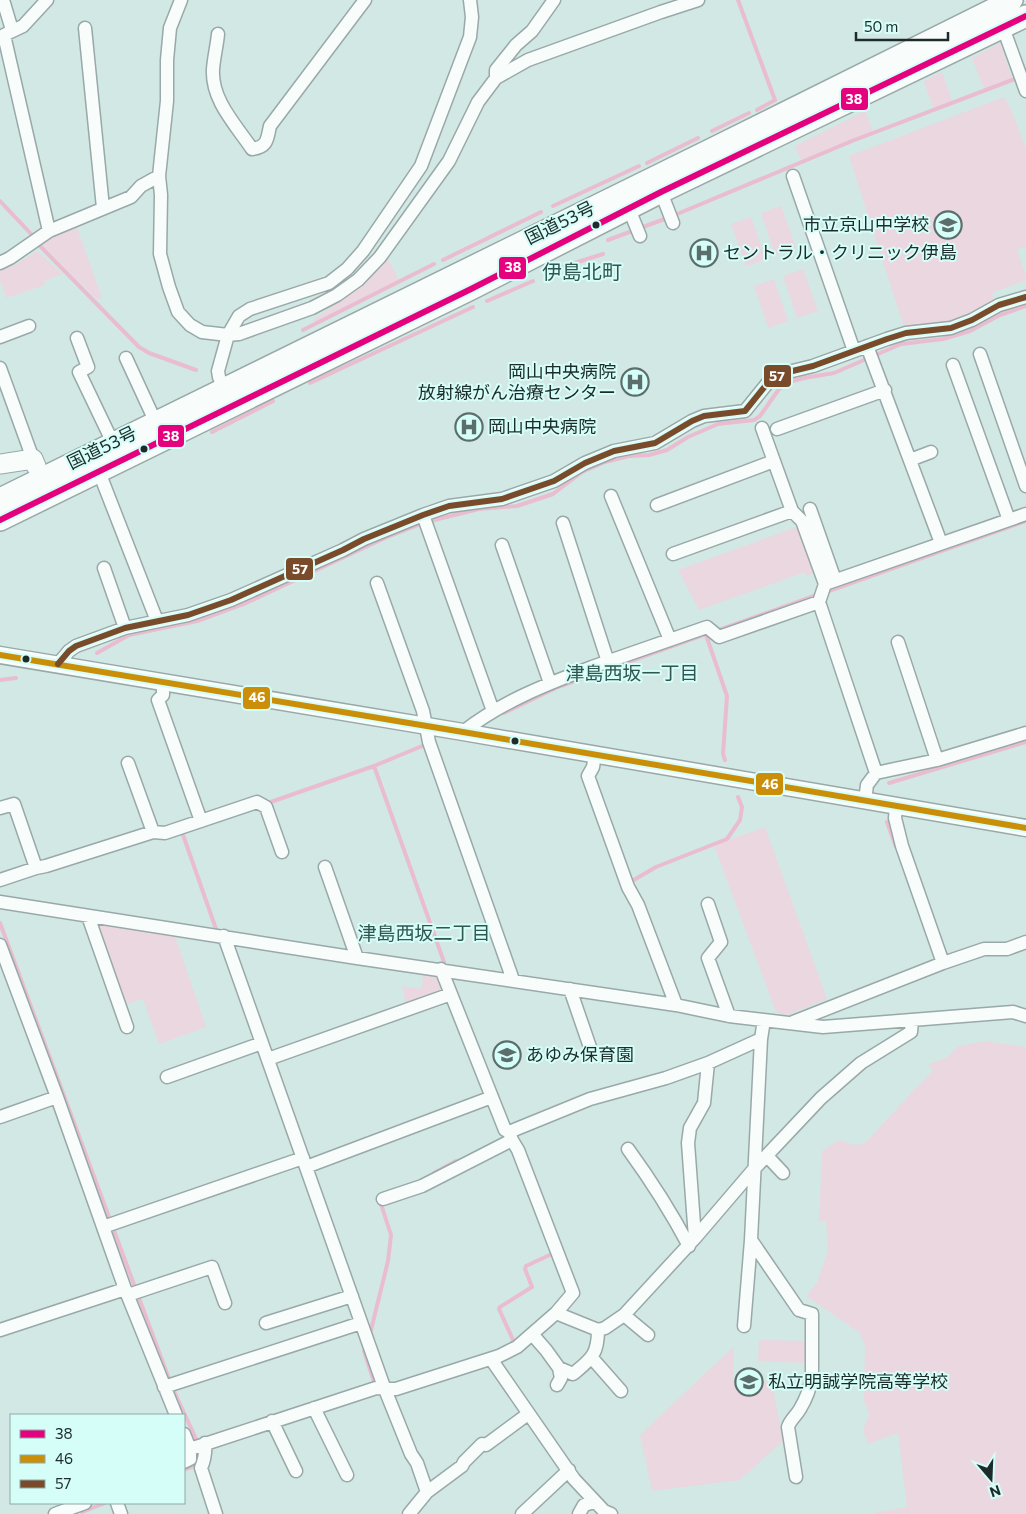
<svg xmlns="http://www.w3.org/2000/svg" width="1026" height="1514" font-family="Commissioner,'Noto Sans JP',sans-serif">
	<rect width="100%" height="100%" fill="#d2e8e5"/>
	<path fill="#ead7e0" d="M1000,43L1012,78L984,89L972,58Z
		M942,72L952,101L933,108L924,81Z
		M1004,97L1012,112L1026,149V246L1017,250L1026,277V280L992,293L995,303L950,326L905,330L849,156Z
		M865,111L873,132L801,160L795,146Z
		M781,206L796,248L775,255L761,213Z
		M751,217L766,259L746,266L731,224Z
		M75,222L102,298L96,299L39,241Z
		M37,251L63,274L44,281L45,285L6,298L0,280V270L16,264Z
		M386,258L390,263L399,280L315,322L313,320L365,283Z
		M803,269L818,311L797,318L783,276Z
		M774,279L788,321L768,328L754,286Z
		M799,526L816,572L806,576L805,572L699,610L678,570Z
		M765,827L827,999L787,1015L776,1012L714,845Z
		M100,922L174,933L206,1027L159,1044L143,999L123,1005L96,928Z
		M424,974L440,977L445,991L406,1005L402,986L421,989Z
		M985,1041L1026,1047V1514H873V1513L907,1507L898,1433L868,1444L863,1430L869,1415L864,1400L865,1347L860,1333L806,1296L817,1283L828,1250L826,1221H819L822,1151L839,1140L855,1145L864,1144L933,1070L928,1064L946,1058L959,1046Z
		M759,1340L806,1341V1363L758,1361Z
		M734,1346L733,1381L772,1382L783,1441L740,1480L652,1491L640,1435Z"/>
	<g fill="none" stroke-linecap="round" stroke-linejoin="round">
		<path stroke="#e9bdcf" stroke-width="4" d="M738,0L775,100L757,110
			M712,131L749,113
			M647,163L698,138
			M0,201L34,237
			M553,206L639,166
			M608,240L670,217L852,141L1020,77
			M41,247L139,347L149,353L196,370
			M443,260L541,212
			M548,273L565,266L603,254
			M487,301L533,281
			M303,330L434,264
			M310,383L473,307
			M212,432L273,401
			M826,592L1026,521
			M716,631L817,595
			M706,635L727,696L723,754L725,760
			M97,653L129,635L197,621L246,603L385,538L426,522L479,509L517,506L553,494L582,472L605,462L629,456L649,455L667,450L688,437L718,424L754,420L760,416L779,389L789,382L804,378L834,373L901,344L943,339L970,331L1000,315L1026,306
			M0,680L16,678
			M504,713L558,687L709,633
			M374,766L444,962
			M889,783L1026,742
			M265,804L374,766L427,744
			M887,822L896,847
			M185,831L182,832L216,929
			M632,881L656,867L727,839L740,820L742,807L738,797
			M0,923L169,1379
			M434,1173L456,1161
			M370,1334L388,1261L391,1235L380,1201
			M509,1346L512,1344L513,1340L499,1309L500,1307L532,1287L525,1269L526,1266L554,1253V1252
			M365,1349L364,1351L375,1385
			M173,1389L197,1441
			M184,1470L196,1465
			M82,1512L105,1503"/>
		<g stroke="#98a9a7" stroke-width="15">
			<path id="minor" d="M3,0L12,30
				M47,0L23,26L4,35L49,231
				M181,0L170,28L167,60V101L159,176L161,195L160,254L169,287L178,312L190,325L202,332L228,335L239,316L250,309L329,283L347,269L363,251L421,166L470,37L472,17L470,0
				M1001,22L1026,91
				M85,28L103,208
				M218,34C217,45 214,57 213,69C211,100 236,125 252,149C268,147 267,139 270,126L365,0
				M496,78V70L516,45L532,31L554,0
				M793,176L854,351
				M661,192L673,223
				M629,209L640,236
				M0,263L10,258L49,231L131,197L141,186L159,176
				M0,337L29,326
				M77,338L88,367L79,372L113,443
				M867,346L941,543
				M980,354L1026,486
				M126,358L156,423
				M953,365L1009,520
				M0,368L33,459
				M227,395L219,377L218,371L228,335L239,334L312,308L337,295L358,280L380,257L449,161L478,102L496,78L528,60L661,12L698,0
				M762,428L792,511
				M777,429L885,390
				M910,460L931,452
				M99,472L157,621
				M611,496L670,640
				M657,505L774,461
				M810,509L835,580
				M423,515L493,711
				M563,523L608,662
				M502,545L550,683
				M673,554L792,511L802,521L825,584
				M104,568L125,628
				M377,583L423,711L429,742L513,980
				M819,602L825,584L1026,514
				M898,642L937,760
				M58,664L69,651L76,646L125,628L188,615L231,600L343,550L364,539L423,515L449,506L502,499L554,481L585,463L614,451L655,443L692,421L704,416L745,411L770,380L780,374L813,366L887,339L906,333L951,328L972,320L999,305L1026,297
				M163,682V695L158,700L201,821
				M463,732C501,702 547,684 592,667C630,654 669,640 707,627L719,637L819,602L876,773L867,785L865,801
				M595,755L593,767L588,776L628,887L638,905L676,1005
				M128,763L153,832
				M876,773L937,760L1026,733
				M896,806L895,818L902,846L943,963
				M0,808L14,804L36,868
				M325,867L357,958
				M0,880L36,868L46,866L153,832L165,833L257,802L266,807L282,852
				M0,902L357,958L676,1005L729,1016L823,1027L1013,1012L1026,1016
				M708,904L721,942L708,958L729,1016
				M88,916L127,1027
				M224,936L384,1387L411,1454L417,1463L427,1492L409,1514
				M0,945L57,1097L125,1289L176,1415
				M570,989L592,1053
				M793,1022L943,963L984,949H1007L1026,942
				M268,1059L451,994
				M167,1077L262,1043
				M0,1117L57,1097
				M509,1132L590,1099L666,1078L708,1063L761,1039
				M512,1140L518,1150L573,1293L556,1313
				M628,1149C652,1182 670,1210 689,1246
				M767,1156L783,1173
				M306,1167L492,1097
				M383,1199L422,1186L512,1140L509,1132L505,1130L441,969
				M103,1227L303,1158
				M695,1238L688,1143L690,1128L704,1103L708,1063
				M751,1240L799,1310L812,1314V1377C810,1389 806,1399 800,1409C796,1416 790,1420 788,1427L796,1477
				M128,1295L212,1267L225,1303
				M624,1315L648,1335
				M266,1323L352,1296
				M744,1326L751,1240L761,1039L764,1020
				M0,1330L125,1289
				M532,1334L546,1350L559,1368L573,1374C591,1359 598,1355 598,1330
				M592,1358L621,1391
				M491,1359L574,1479L604,1511L611,1514
				M557,1385L561,1378L559,1368
				M164,1387L361,1323
				M314,1408L347,1475
				M272,1421L296,1471
				M184,1434L190,1449
				M205,1443C206,1453 205,1459 201,1468L216,1514
				M184,1462L190,1459V1449L376,1388L396,1389L499,1356L517,1347L556,1313L598,1330L605,1328L624,1315L695,1238L754,1169L821,1098L861,1063L911,1032L912,1021
				M427,1492L462,1466L464,1462L482,1444L486,1445L528,1414
				M117,1503L121,1514
				M55,1514L85,1503
				M522,1514L569,1470
				M579,1514L584,1505L595,1502"/>
		</g>
		<g stroke="#98a9a7" stroke-width="19">
			<path id="tertiary" d="M0,655L463,732L1026,828"/>
		</g>
		<g stroke="#98a9a7" stroke-width="21">
			<path id="secondary" d="M0,464L33,459L36,466"/>
		</g>
		<g stroke="#98a9a7" stroke-width="24">
			<path id="trunk" d="M0,499L712,149L1012,0
				M0,520L471,289L661,192L1026,16"/>
		</g>
		<use href="#minor" stroke="#f8fcfb" stroke-width="12"/>
		<use href="#tertiary" stroke="#f8fcfb" stroke-width="16"/>
		<use href="#secondary" stroke="#f8fcfb" stroke-width="19"/>
		<use href="#trunk" stroke="#f8fcfb" stroke-width="21"/>
		<g stroke="#d6fef9" stroke-width="10">
			<path id="bus-1" d="M0,520L471,289L661,192L1026,16"/>
		</g>
		<g stroke="#d6fef9" stroke-width="10">
			<path id="bus-2" d="M0,655L463,732L1026,828"/>
		</g>
		<g stroke="#d6fef9" stroke-width="10">
			<path id="bus-3" d="M58,664L69,651L76,646L125,628L188,615L231,600L343,550L364,539L423,515L449,506L502,499L554,481L585,463L614,451L655,443L692,421L704,416L745,411L770,380L780,374L813,366L887,339L906,333L951,328L972,320L999,305L1026,297"/>
		</g>
		<use href="#bus-1" stroke="#e5007d" stroke-width="6"/>
		<use href="#bus-2" stroke="#cb8e09" stroke-width="6"/>
		<use href="#bus-3" stroke="#7a4b2a" stroke-width="6"/>
	</g>
	<defs>
		<g id="school-ring" transform="scale(1.4375)"><circle r="9.5" fill="#d6fef9" stroke="#5c6e6c" stroke-width="1.5"/><path d="M0-5L7-2L0 1L-7-2ZM-4 1L0 2.5L4 1V4Q0 6-4 4Z" fill="#5c6e6c"/></g>
		<g id="hospital-ring" transform="scale(1.4375)"><circle r="9.5" fill="#d6fef9" stroke="#5c6e6c" stroke-width="1.5"/><path d="M-5-5h3v3.5h4V-5h3V5h-3V1.5h-4V5h-3Z" fill="#5c6e6c"/></g>
	</defs>
	<g fill-rule="evenodd">
		<use href="#school-ring" x="948" y="225"/>
		<use href="#hospital-ring" x="704" y="253"/>
		<use href="#hospital-ring" x="635" y="382"/>
		<use href="#hospital-ring" x="469" y="427"/>
		<use href="#school-ring" x="507" y="1055"/>
		<use href="#school-ring" x="749" y="1382"/>
	</g>
	<g fill="#1d2c2b" stroke="#d6fef9" stroke-width="2">
		<circle cx="596" cy="225" r="4.5"/>
		<circle cx="144" cy="449" r="4.5"/>
		<circle cx="26" cy="659" r="4.5"/>
		<circle cx="515" cy="741" r="4.5"/>
	</g>
	<g text-anchor="middle" stroke-width="4" stroke-linejoin="round" paint-order="stroke">
		<g font-size="18" fill="#1d2c2b" stroke="#d6fef9">
			<text transform="translate(560 223) rotate(-26)" y="6">国道53号</text>
			<text transform="translate(102 448) rotate(-26)" y="6">国道53号</text>
		</g>
		<g font-size="18" fill="#1d2c2b" stroke="#d6fef9" text-anchor="start">
			<text x="929" y="231" text-anchor="end">市立京山中学校</text>
			<text x="723" y="259">セントラル・クリニック伊島</text>
			<text x="616" y="378" text-anchor="end">岡山中央病院<tspan x="616" dy="21">放射線がん治療センター</tspan></text>
			<text x="488" y="433">岡山中央病院</text>
			<text x="526" y="1061">あゆみ保育園</text>
			<text x="768" y="1388">私立明誠学院高等学校</text>
		</g>
		<g font-size="19" fill="#315551" stroke="#d6fef9">
			<text x="632" y="680">津島西坂一丁目</text>
			<text x="424" y="940">津島西坂二丁目</text>
		</g>
		<g font-size="20" fill="#315551" stroke="#d6fef9">
			<text x="582" y="279">伊島北町</text>
		</g>
	</g>
	<g stroke="#d6fef9" stroke-width="2">
		<rect x="840" y="87" width="29" height="24" rx="5" fill="#e5007d"/>
		<rect x="498" y="256" width="29" height="24" rx="5" fill="#e5007d"/>
		<rect x="763" y="364" width="29" height="24" rx="5" fill="#7a4b2a"/>
		<rect x="157" y="424" width="28" height="24" rx="5" fill="#e5007d"/>
		<rect x="285" y="557" width="29" height="24" rx="5" fill="#7a4b2a"/>
		<rect x="242" y="686" width="29" height="24" rx="5" fill="#cb8e09"/>
		<rect x="755" y="772" width="29" height="24" rx="5" fill="#cb8e09"/>
	</g>
	<g font-size="14" text-anchor="middle" font-weight="bold" fill="#fff">
		<text x="854" y="104">38</text>
		<text x="513" y="272">38</text>
		<text x="777" y="381">57</text>
		<text x="171" y="441">38</text>
		<text x="300" y="574">57</text>
		<text x="257" y="702">46</text>
		<text x="770" y="789">46</text>
	</g>
	<rect x="10" y="1414" width="175" height="90" fill="#d6fef9" stroke="#8caaa7"/>
	<rect x="20" y="1430" width="25" height="8" fill="#e5007d" stroke="#8caaa7"/>
	<text x="55" y="1439" font-size="15" fill="#1d2c2b">38</text>
	<rect x="20" y="1455" width="25" height="8" fill="#cb8e09" stroke="#8caaa7"/>
	<text x="55" y="1464" font-size="15" fill="#1d2c2b">46</text>
	<rect x="20" y="1480" width="25" height="8" fill="#7a4b2a" stroke="#8caaa7"/>
	<text x="55" y="1489" font-size="15" fill="#1d2c2b">57</text>
	<g transform="translate(991 1479) rotate(161)" stroke="#d6fef9" stroke-width="4" paint-order="stroke">
	<path d="M0-4L9 19L0 12L-9 19Z" fill="#1d2c2b"/>
	<text y="-8" font-size="14" font-weight="bold" text-anchor="middle" fill="#1d2c2b">N</text>
	</g>
	<path d="M856 32v8h92v-8" fill="none" stroke="#1d2c2b" stroke-width="2.5"/>
	<text x="864" y="32" font-size="15" fill="#1d2c2b" stroke="#d6fef9" stroke-width="4" paint-order="stroke">50 m</text>
</svg>
